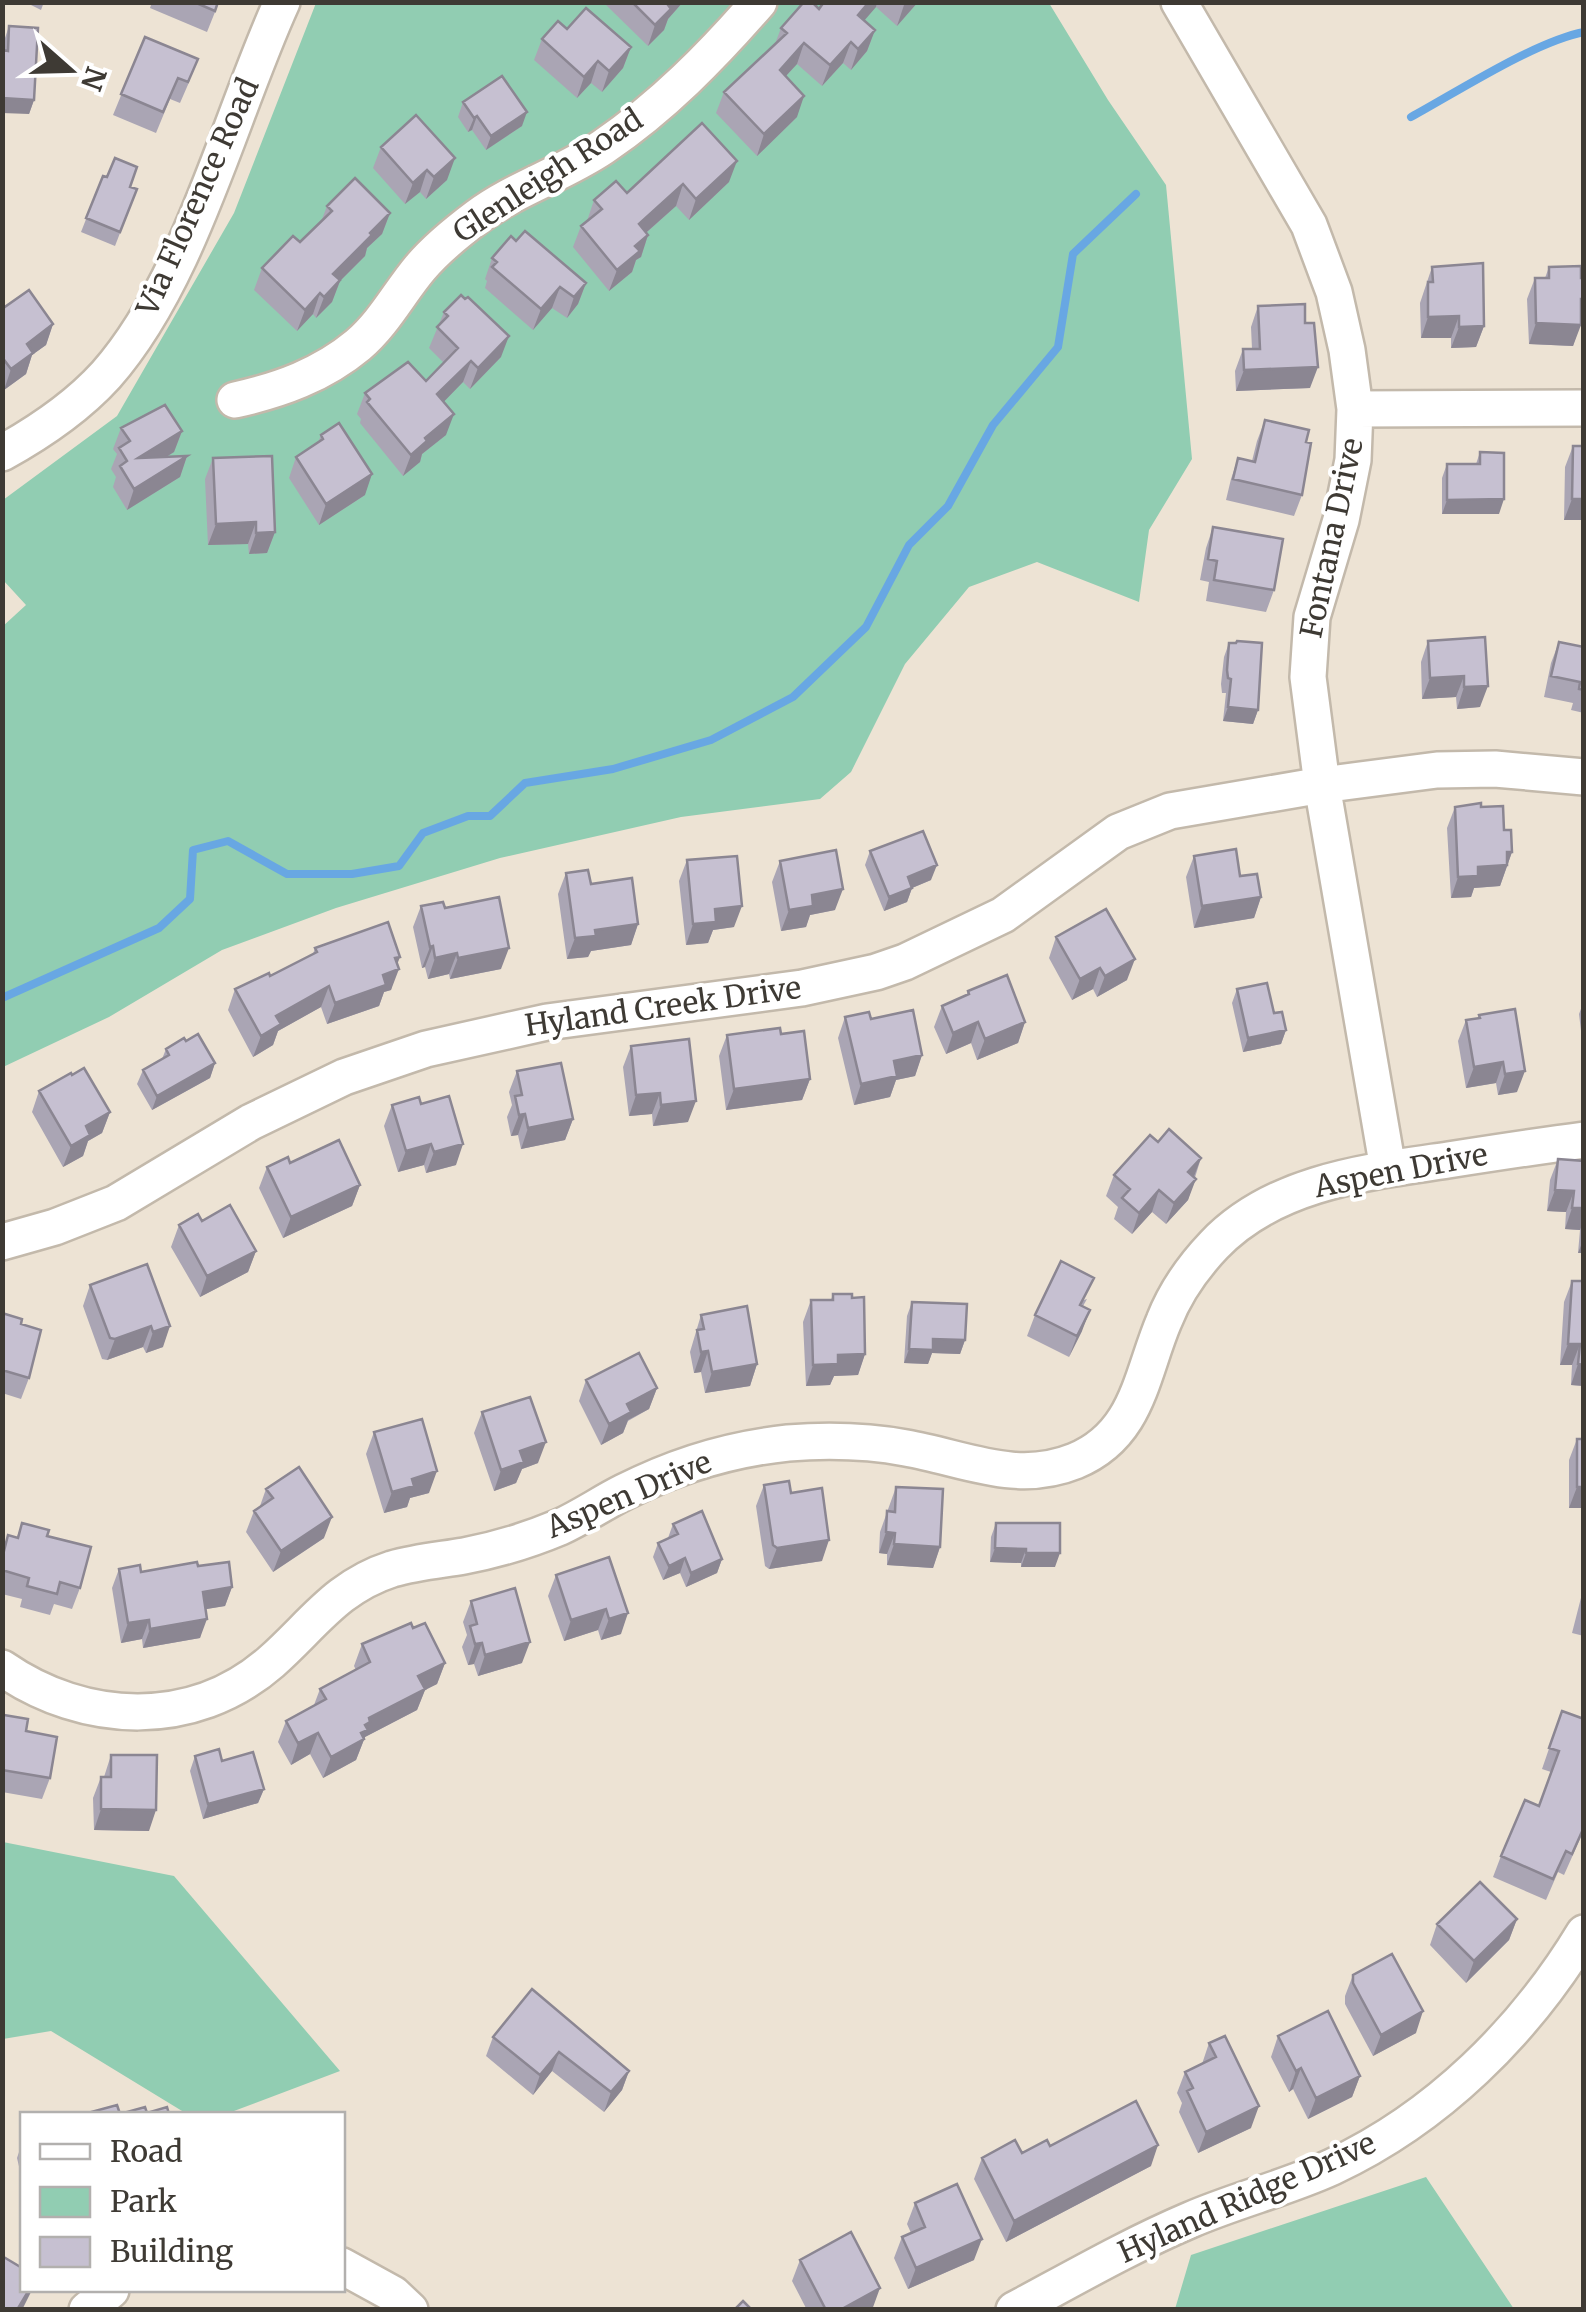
<svg xmlns="http://www.w3.org/2000/svg" width="1586" height="2312" font-family="Merriweather,serif">
	<rect width="100%" height="100%" fill="#ede3d4"/>
	<path fill="#91cdb2" d="M316,3H1049L1108,100L1166,185L1192,459L1149,530L1139,602L1037,562L969,587L905,664L851,772L820,799L681,817L500,858L336,908L222,950L109,1017L3,1067L2,627L26,605L3,580V500L117,416L234,213Z
		M3,1842L174,1876L340,2071L226,2114H187L51,2031L3,2039Z
		M1426,2177L1514,2309H1175L1191,2255Z"/>
	<g fill="none" stroke-linecap="round" stroke-linejoin="round">
		<path stroke="#68a7e3" stroke-width="8" d="M1411,117C1457,92 1534,42 1584,32
			M2,998L159,928L190,899L193,850L228,841L287,874H352L399,866L423,833L468,816H490L525,783L613,769L711,740L793,697L866,627L909,545L948,506L993,425L1058,347L1073,254L1136,194"/>
		<g stroke="#c3b9ab" stroke-width="40">
			<path id="minor" d="M1179,2L1309,225L1334,292L1347,350L1355,409L1353,460L1341,520L1312,617L1308,677L1322,785L1388,1169
				M235,400C280,390 322,375 358,345C384,323 399,293 420,268C436,249 457,232 477,217C514,189 563,174 603,147C662,107 712,56 759,2
				M1355,409L1584,408
				M2,453C40,432 76,408 106,375C190,280 229,118 282,2
				M2,1242L55,1227L116,1203L251,1122L344,1077L426,1049L547,1022L802,988L876,972L905,962L1003,915L1118,832L1170,811L1322,785L1437,770L1495,769L1584,777
				M2,1668C84,1725 193,1730 271,1662C313,1625 336,1587 392,1569C416,1562 440,1560 464,1556C496,1550 529,1540 560,1527C582,1517 602,1503 624,1492C675,1466 730,1449 788,1443C827,1440 868,1441 906,1448C964,1458 1016,1485 1075,1461C1138,1435 1141,1375 1164,1321C1175,1293 1193,1267 1214,1245C1274,1182 1367,1172 1448,1160C1493,1153 1538,1146 1584,1140
				M342,2266L393,2294L410,2310
				M87,2310L111,2290
				M1014,2310C1072,2279 1129,2246 1190,2220C1236,2200 1286,2188 1332,2167C1437,2118 1524,2032 1584,1933"/>
		</g>
		<use href="#minor" stroke="#fff" stroke-width="35"/>
	</g>
	<path fill="#aaa5b4" d="M25,2H44L41,10Z
		M152,2H219L207,32L150,8Z
		M606,2H683L668,19L664,30L648,46L605,4Z
		M824,2H918L897,26L876,7L864,20L875,30L867,51L851,70L843,63L822,86L797,64L786,76L797,117L757,156L716,113L724,92L775,44L781,28L819,9Z
		M9,26L34,100L29,114L4,50V41Z
		M567,29L631,47L623,68L602,92L591,83L577,98L534,60L542,39Z
		M145,37L190,80L180,103L170,99L156,133L113,115Z
		M463,102L522,126L486,150L472,130L468,132L458,117Z
		M702,123L729,182L689,220L676,206L646,233L648,235L641,257L636,260L632,272L609,291L573,247L581,226L587,221L594,200L627,193Z
		M381,147L447,180L426,199L420,192L405,204L373,168Z
		M103,176L137,189L115,246L81,232Z
		M327,206L390,213L382,234L367,248L365,256L340,281L332,302L316,318L313,314L297,331L254,290L262,268L300,242L321,222Z
		M516,241L586,283L578,304L567,318L552,308L533,330L485,288L487,281L485,279L492,258Z
		M1432,267L1484,326L1476,347L1451,348V338H1421L1420,303Z
		M1549,267L1584,278V312L1573,346L1529,344L1527,299L1535,278H1545Z
		M1258,306L1310,388L1236,391L1235,371L1243,349H1252L1251,327Z
		M2,309L53,324L46,345L32,355L26,374L4,390Z
		M444,312L501,357L470,389L463,382L443,402L446,435L422,454L420,462L403,476L360,423L361,419L357,414L365,393L426,381L444,363L429,348Z
		M1265,420L1306,442L1302,495L1294,516L1226,500L1231,479L1238,458L1252,461L1257,441Z
		M121,428L182,431L174,452L166,457L187,456L180,477L127,510L113,487L116,477L111,469L117,454L113,449Z
		M321,435L365,495L319,525L289,478L296,457L318,443Z
		M1573,446L1584,520H1564L1565,467Z
		M1480,452L1499,514H1442V478L1447,464H1476Z
		M213,458L275,532L267,553L249,554L248,544L208,545L205,479Z
		M1213,527L1274,590L1266,612L1206,601L1209,582L1200,580L1206,548Z
		M1485,637L1480,707L1457,709L1456,697L1422,699L1421,662L1428,641Z
		M1559,642L1584,647V713L1571,710L1573,703L1544,697L1551,663Z
		M1229,643L1258,710L1253,724L1223,721L1226,693H1222L1221,684L1224,657Z
		M1455,807H1481L1504,830L1512,852L1500,886L1474,888L1471,897L1451,898L1447,828Z
		M870,851L931,880L912,888L907,902L884,911L865,865Z
		M1194,856L1240,876L1261,897L1254,918L1194,928L1186,877Z
		M687,860L734,927L713,930L708,943L686,945L679,881Z
		M780,861L835,910L810,915L806,927L781,931L772,882Z
		M566,873L591,884L638,924L631,945L591,951L588,957L567,959L558,894Z
		M421,906L445,908L501,969L450,979L449,974L428,979L425,967L422,968L413,927Z
		M1056,937L1127,980L1097,997L1093,989L1072,1000L1049,958Z
		M315,948L397,964L391,990L384,992L379,1006L327,1024L321,1007L278,1031L273,1045L253,1057L228,1010L235,989L270,976L313,954Z
		M1237,989L1274,1013L1286,1030L1281,1044L1243,1052L1232,1003Z
		M968,991L1025,1022L1018,1043L977,1060L971,1043L946,1054L934,1027L942,1006L966,996Z
		M1584,1001V1056L1579,1014Z
		M1479,1015L1517,1092L1498,1095L1496,1083L1466,1088L1458,1041L1466,1020L1478,1018Z
		M845,1017L871,1019L922,1055L915,1076L896,1080L890,1097L854,1105L838,1038Z
		M781,1034L810,1079L802,1100L726,1110L719,1056L727,1035Z
		M631,1046L688,1122L653,1126L652,1114L629,1116L623,1067Z
		M166,1049L215,1063L210,1078L152,1110L137,1084L143,1070L162,1059Z
		M517,1071L573,1119L565,1140L521,1149L518,1135L511,1136L507,1117L512,1105L509,1092Z
		M39,1091L110,1112L102,1133L88,1141L83,1156L63,1167L32,1112Z
		M421,1104L456,1165L426,1173L424,1165L398,1172L384,1126L392,1105Z
		M1158,1142L1201,1158L1188,1200L1166,1224L1152,1212L1132,1234L1114,1219L1118,1207L1106,1196L1114,1175Z
		M1558,1159L1584,1161V1253H1578L1580,1230L1565,1229L1566,1212L1547,1211L1550,1180Z
		M290,1163L360,1185L352,1206L283,1238L259,1188L267,1167Z
		M202,1221L256,1251L248,1272L200,1297L171,1247L179,1225Z
		M147,1264L163,1347L146,1353L143,1347L107,1360L102,1359L83,1306L90,1285Z
		M1572,1281H1584V1386L1571,1385L1572,1365H1560L1564,1302Z
		M833,1294L865,1354L858,1375L834,1376L830,1385L806,1386L803,1322L811,1300H831Z
		M1087,1299L1083,1306L1082,1331L1069,1357L1027,1336L1035,1315Z
		M912,1302L965,1340L960,1354L932,1353L928,1364L904,1363L907,1316Z
		M2,1313L21,1324L29,1378L21,1399L2,1393Z
		M701,1315L757,1364L750,1386L705,1393L701,1372L694,1373L690,1352Z
		M586,1380L657,1388L649,1409L628,1421L623,1433L601,1445L579,1401Z
		M482,1412L538,1463L522,1469L516,1483L494,1491L474,1433Z
		M374,1432L429,1493L410,1498L407,1507L384,1513L366,1454Z
		M1577,1439L1584,1508H1569V1460Z
		M764,1485L791,1493L822,1561L769,1569L765,1566L756,1506Z
		M896,1487L940,1547L933,1568L887,1565V1554L879,1553L880,1532Z
		M266,1489L324,1538L273,1572L246,1532L254,1511L260,1506Z
		M22,1523L47,1536L80,1588L72,1609L54,1604L50,1615L20,1607L22,1599L2,1594V1552L8,1535L17,1537Z
		M996,1523L1055,1567H1021V1563L990,1562L991,1537Z
		M673,1524L722,1559L717,1573L686,1587L680,1573L663,1580L653,1557L658,1543L668,1538Z
		M609,1557L621,1634L601,1640L598,1630L564,1641L548,1596L556,1575Z
		M198,1566L232,1587L225,1606L206,1609L200,1638L143,1648L142,1639L121,1643L112,1588L119,1569L141,1572Z
		M1584,1586V1636L1572,1633Z
		M471,1601L522,1663L478,1676L474,1664L468,1665L462,1647L467,1635L463,1622Z
		M413,1628L445,1663L437,1684L425,1690L417,1710L365,1737L356,1760L323,1778L310,1754L291,1765L278,1742L286,1721L314,1705L320,1689L356,1670L354,1666L362,1644Z
		M1562,1711L1584,1830L1564,1875L1558,1872L1546,1900L1493,1877L1501,1856L1539,1806L1551,1772L1542,1769Z
		M4,1715L26,1731L50,1778L42,1799L2,1792V1720Z
		M111,1755L149,1831L94,1830L93,1798L101,1777H104Z
		M195,1756L222,1761L264,1789L258,1803L203,1819L190,1771Z
		M1517,1919L1509,1940L1466,1983L1430,1945L1437,1924Z
		M1353,1975L1416,2033L1373,2056L1345,2004V1996Z
		M532,1989L629,2071L622,2090L604,2112L552,2071L533,2095L486,2056L493,2037Z
		M1278,2036L1360,2076L1352,2097L1308,2119L1293,2089L1289,2092L1271,2057Z
		M1209,2043L1251,2128L1198,2153L1179,2112L1182,2103L1177,2093L1185,2072L1202,2064Z
		M22,2143V2179L17,2158Z
		M1022,2153L1151,2166L1006,2242L974,2179L982,2158Z
		M915,2203L974,2260L908,2289L894,2258L902,2237L911,2233L907,2224Z
		M800,2260L873,2309L807,2310L792,2281Z"/>
	<path fill="#8b8692" d="M670,2H683L668,19L664,30L648,46L655,25Z
		M869,2H877L876,7L851,36L858,15Z
		M907,2H918L897,26L904,5Z
		M875,30L867,51L851,70L858,49Z
		M851,42L843,63L822,86L830,65Z
		M804,43L797,64L772,91L780,70Z
		M631,47L623,68L602,92L609,71Z
		M598,61L591,83L577,98L584,77Z
		M804,96L797,117L757,156L764,134Z
		M2,98L34,100L29,114L2,113Z
		M527,112L522,126L486,150L491,136Z
		M477,116L472,130L468,132L474,118Z
		M455,158L447,180L426,199L434,177Z
		M737,161L729,182L689,220L696,199Z
		M427,170L420,192L405,204L413,183Z
		M683,184L676,206L631,246L639,224Z
		M390,213L382,234L367,248L365,256L340,281L332,302L316,318L333,274Z
		M648,235L641,257L636,260L632,272L609,291L617,270L635,246Z
		M586,283L578,304L567,318L574,297Z
		M560,287L552,308L533,330L541,309Z
		M320,293L313,314L297,331L305,310Z
		M1459,316L1451,338H1421L1428,317Z
		M1536,323L1581,325L1573,346L1529,344Z
		M53,324L46,345L32,355L26,374L4,390L11,369L27,344Z
		M1484,326L1476,347L1451,348L1459,327Z
		M509,336L501,357L470,389L478,368Z
		M471,361L463,382L430,416L437,394Z
		M1318,367L1310,388L1236,391L1244,370Z
		M454,414L446,435L422,454L420,462L403,476L411,455L425,438Z
		M182,431L174,452L131,479L138,458Z
		M187,456L180,477L127,510L134,489Z
		M372,474L365,495L319,525L326,504Z
		M1504,499L1499,514H1442L1447,500Z
		M1572,499H1584V520H1564Z
		M256,522L248,544L208,545L216,524Z
		M275,532L267,553L249,554L256,533Z
		M1464,676L1456,697L1422,699L1430,678Z
		M1488,686L1480,707L1457,709L1464,687Z
		M1228,707L1258,710L1253,724L1223,721Z
		M1507,852H1512L1500,886L1474,888L1471,897L1451,898L1458,877Z
		M937,865L931,880L912,888L907,902L884,911L889,897L908,877Z
		M843,889L835,910L810,915L806,927L781,931L789,910L812,895Z
		M1261,897L1254,918L1194,928L1202,906Z
		M742,906L734,927L713,930L708,943L686,945L693,924L715,909Z
		M638,924L631,945L591,951L588,957L567,959L575,938L595,930Z
		M433,946L425,967L422,968L430,947Z
		M509,948L501,969L450,979L458,958Z
		M457,953L449,974L428,979L435,958Z
		M400,957L395,970L399,969L391,990L384,992L379,1006L327,1024L335,1003L383,975L395,958Z
		M1135,959L1127,980L1097,997L1105,976Z
		M1100,968L1093,989L1072,1000L1080,979Z
		M329,986L321,1007L278,1031L273,1045L253,1057L261,1036L276,1016Z
		M978,1022L971,1043L946,1054L953,1033Z
		M1025,1022L1018,1043L977,1060L985,1039Z
		M1286,1030L1281,1044L1243,1052L1248,1038Z
		M922,1055L915,1076L896,1080L890,1097L854,1105L861,1084L894,1061Z
		M1503,1062L1496,1083L1466,1088L1474,1067Z
		M215,1063L210,1078L152,1110L157,1096Z
		M1525,1071L1517,1092L1498,1095L1505,1074Z
		M810,1079L802,1100L726,1110L734,1089Z
		M660,1093L652,1114L629,1116L636,1095Z
		M696,1101L688,1122L653,1126L661,1105Z
		M110,1112L102,1133L88,1141L83,1156L63,1167L71,1146L86,1126Z
		M525,1114L518,1135L511,1136L519,1115Z
		M573,1119L565,1140L521,1149L528,1128Z
		M431,1144L424,1165L398,1172L406,1151Z
		M463,1144L456,1165L426,1173L434,1152Z
		M1201,1158L1193,1179L1188,1172Z
		M1196,1179L1188,1200L1166,1224L1174,1203Z
		M360,1185L352,1206L283,1238L291,1217Z
		M1159,1190L1152,1212L1132,1234L1139,1213Z
		M1555,1190L1574,1191L1566,1212L1547,1211Z
		M1572,1208H1584V1220L1580,1230L1565,1229Z
		M1584,1238V1253H1578Z
		M256,1251L248,1272L200,1297L207,1276Z
		M1090,1310L1082,1331L1069,1357L1077,1336Z
		M151,1326L143,1347L107,1360L115,1339Z
		M170,1326L163,1347L146,1353L153,1332Z
		M933,1339L965,1340L960,1354L932,1353L928,1364L904,1363L909,1349Z
		M1568,1344H1580L1572,1365H1560Z
		M708,1351L701,1372L694,1373L701,1352Z
		M865,1354L858,1375L834,1376L830,1385L806,1386L813,1365L838,1355Z
		M757,1364L750,1386L705,1393L712,1372Z
		M1578,1364L1584,1365V1386L1571,1385Z
		M657,1388L649,1409L628,1420L623,1433L601,1445L609,1424L627,1404Z
		M546,1442L538,1463L522,1469L516,1483L494,1491L501,1470L520,1451Z
		M437,1471L429,1493L410,1498L407,1507L384,1513L392,1492L412,1479Z
		M1577,1487H1584V1508H1569Z
		M332,1517L324,1538L273,1572L281,1551Z
		M886,1532L895,1533L887,1554L879,1553Z
		M829,1540L822,1561L769,1569L777,1548Z
		M894,1544L940,1547L933,1568L887,1565Z
		M995,1548L1026,1549L1021,1563L990,1562Z
		M1026,1553H1060L1055,1567H1021Z
		M685,1558L680,1573L663,1580L669,1566Z
		M722,1559L717,1573L686,1587L691,1573Z
		M232,1587L225,1606L195,1611L203,1592Z
		M606,1609L598,1630L564,1641L571,1620Z
		M628,1613L621,1634L601,1640L609,1619Z
		M207,1619L200,1638L143,1648L150,1629Z
		M149,1620L142,1639L121,1643L128,1623Z
		M530,1642L522,1663L478,1676L485,1655Z
		M482,1643L474,1664L468,1665L475,1644Z
		M445,1663L437,1684L425,1690L417,1710L365,1737L356,1760L323,1778L331,1757L369,1718L418,1676Z
		M318,1733L310,1754L291,1765L298,1743Z
		M264,1789L258,1803L203,1819L208,1804Z
		M101,1809L156,1810L149,1831L94,1830Z
		M1517,1919L1509,1940L1466,1983L1474,1961Z
		M1423,2011L1416,2033L1373,2056L1381,2035Z
		M559,2052L552,2071L533,2095L540,2075Z
		M1301,2068L1293,2089L1289,2092L1296,2071Z
		M629,2071L622,2090L604,2112L611,2092Z
		M1360,2076L1352,2097L1308,2119L1316,2098Z
		M1259,2106L1251,2128L1198,2153L1206,2132Z
		M1158,2145L1151,2166L1006,2242L1014,2221Z
		M982,2239L974,2260L908,2289L916,2268Z
		M880,2288L872,2310H840Z
		M29,2290H32L22,2310H17Z"/>
	<path fill="#c6c0d1" stroke="#8b8692" stroke-width="2.5" d="M194,2H218L215,11Z
		M632,2H670L668,5L671,9L655,25Z
		M804,2H812L819,9L824,2H869L858,15L875,30L858,49L851,42L830,65L804,43L780,70L804,96L764,134L724,92L787,33L781,28Z
		M586,8L631,47L609,71L598,61L584,77L542,39L558,21L567,29Z
		M9,26L38,28L34,100L2,98L3,50L8,51Z
		M145,37L198,59L188,82L178,78L163,112L121,94Z
		M502,76L527,112L491,136L477,116L474,118L463,102Z
		M416,115L455,158L434,177L427,170L413,183L381,147Z
		M702,123L737,161L696,199L683,184L639,224L648,235L635,246L640,251L617,270L581,226L602,209L594,200L616,181L627,193Z
		M115,158L137,167L130,187L137,189L120,232L86,218L103,176L107,177Z
		M355,178L390,213L370,233L372,235L333,274L340,280L324,297L320,293L305,310L262,268L293,236L300,242L332,211L327,206Z
		M525,231L586,283L574,297L560,287L541,309L492,267L497,262L492,258L511,236L516,241Z
		M1483,263L1484,326L1459,327V316L1428,317V282H1433L1432,267Z
		M1581,266V278H1584V299H1581V325L1536,323L1535,278H1549V267Z
		M29,290L53,324L27,344L33,353L11,369L2,357V309Z
		M461,295L465,299L468,297L509,336L478,368L471,361L437,394L454,414L425,438L427,441L411,455L367,402L370,399L365,393L408,362L426,381L458,348L437,327L448,316L444,312Z
		M1305,304V323H1314L1318,367L1244,370L1243,349H1260L1258,306Z
		M165,405L182,431L138,458L187,456L134,489L120,466L127,461L119,448L130,441L121,428Z
		M1265,420L1309,430L1306,442L1311,443L1302,495L1233,479L1238,458L1255,462Z
		M339,423L372,474L326,504L296,457L323,439L321,435Z
		M1573,446H1584V499H1572Z
		M1480,452L1504,453V499L1447,500V464H1480Z
		M272,456L275,532L256,533V522L216,524L213,458Z
		M1213,527L1283,539L1274,590L1214,580L1217,561L1208,559Z
		M1485,637L1488,686L1464,687V676L1430,678L1428,641Z
		M1237,641L1262,643L1258,710L1228,707L1231,679L1228,678L1227,670L1229,643H1236Z
		M1559,642L1584,647V690L1579,689L1580,682L1551,676Z
		M1481,803V807L1503,806L1504,830H1511L1512,852H1507V865L1478,867V876L1458,877L1455,807Z
		M923,831L937,865L908,877L912,888L889,897L870,851Z
		M1236,849L1240,876L1257,874L1261,897L1202,906L1194,856Z
		M836,850L843,889L812,895L813,906L789,910L780,861Z
		M737,856L742,906L715,909L716,922L693,924L687,860Z
		M588,870L591,884L632,878L638,924L595,930L596,936L575,938L566,873Z
		M499,897L509,948L458,958L457,953L435,958L433,946L430,947L421,906L443,902L445,908Z
		M1106,909L1135,959L1105,976L1100,968L1080,979L1056,937Z
		M388,922L400,957L395,958L399,969L383,975L386,985L335,1003L329,986L276,1016L281,1024L261,1036L235,989L269,973L270,976L317,952L315,948Z
		M1007,975L1025,1022L985,1039L978,1022L953,1033L942,1006L969,994L968,991Z
		M1267,983L1274,1013L1282,1012L1286,1030L1248,1038L1237,989Z
		M1515,1009L1525,1071L1505,1074L1503,1062L1474,1067L1466,1020L1480,1018L1479,1015Z
		M913,1010L922,1055L894,1061L897,1076L861,1084L845,1017L869,1012L871,1019Z
		M780,1028L781,1034L804,1031L810,1079L734,1089L727,1035Z
		M198,1034L215,1063L157,1096L143,1070L169,1055L166,1049L184,1038L186,1041Z
		M689,1039L696,1101L661,1105L660,1093L636,1095L631,1046Z
		M561,1063L573,1119L528,1128L525,1114L519,1115L515,1096L522,1095L517,1071Z
		M84,1068L110,1112L86,1126L90,1135L71,1146L39,1091L71,1073L72,1075Z
		M449,1096L463,1144L434,1152L431,1144L406,1151L392,1105L419,1097L421,1104Z
		M1169,1129L1201,1158L1188,1172L1196,1179L1174,1203L1159,1190L1139,1213L1122,1198L1130,1189L1114,1175L1150,1135L1158,1142Z
		M339,1140L360,1185L291,1217L267,1167L288,1157L290,1163Z
		M1558,1159L1584,1161V1208H1572L1574,1191L1555,1190Z
		M230,1205L256,1251L207,1276L179,1225L198,1214L202,1221Z
		M1061,1261L1094,1278L1080,1305L1090,1310L1077,1336L1035,1315Z
		M147,1264L170,1326L153,1332L151,1326L115,1339L110,1338L90,1285Z
		M1572,1281H1584V1365L1578,1364L1580,1344H1568Z
		M833,1294H852V1298L864,1297L865,1354L838,1355V1364L813,1365L811,1300H833Z
		M912,1302L967,1304L965,1340L933,1339V1350L909,1349Z
		M747,1306L757,1364L712,1372L708,1351L701,1352L697,1330L704,1329L701,1315Z
		M2,1313L22,1319L21,1324L41,1330L29,1378L2,1370Z
		M639,1353L657,1388L627,1404L631,1412L609,1424L586,1380Z
		M530,1397L546,1442L520,1451L524,1462L501,1470L482,1412Z
		M422,1419L437,1471L412,1479L414,1486L392,1492L374,1432Z
		M1577,1439H1584V1487H1577Z
		M299,1467L332,1517L281,1551L254,1511L273,1498L266,1489Z
		M789,1481L791,1493L822,1488L829,1540L777,1548L773,1545L764,1485Z
		M896,1487L943,1489L940,1547L894,1544L895,1533L886,1532L887,1511L895,1512Z
		M702,1511L722,1559L691,1573L685,1558L669,1566L658,1543L678,1534L673,1524Z
		M22,1523L49,1530L47,1536L91,1547L80,1588L60,1582L57,1594L27,1586L29,1578L2,1570V1559L8,1535L18,1538Z
		M996,1523H1060V1553H1026V1549L995,1548Z
		M609,1557L628,1613L609,1619L606,1609L571,1620L556,1575Z
		M197,1562L198,1566L229,1562L232,1587L203,1592L207,1619L150,1629L149,1620L128,1623L119,1569L140,1565L141,1572Z
		M515,1588L530,1642L485,1655L482,1643L475,1644L470,1626L477,1624L471,1601Z
		M411,1623L413,1628L425,1623L445,1663L418,1676L425,1689L369,1718L370,1722L365,1725L368,1730L361,1733L364,1739L331,1757L318,1733L298,1743L286,1721L326,1699L320,1689L370,1662L362,1644Z
		M1562,1711L1584,1719V1827L1572,1854L1566,1851L1553,1879L1501,1856L1525,1800L1539,1806L1559,1751L1549,1748Z
		M4,1715L28,1719L26,1731L57,1737L50,1778L2,1770V1725Z
		M219,1749L222,1761L253,1752L264,1789L208,1804L195,1756Z
		M111,1755H157L156,1810L101,1809V1777H111Z
		M1480,1882L1517,1919L1474,1961L1437,1924Z
		M1392,1954L1423,2011L1381,2035L1353,1983V1975Z
		M532,1989L629,2071L611,2092L559,2052L540,2075L493,2037Z
		M1328,2011L1360,2076L1316,2098L1301,2068L1296,2071L1278,2036Z
		M1225,2036L1259,2106L1206,2132L1187,2091L1193,2088L1185,2072L1216,2057L1209,2043Z
		M1136,2101L1158,2145L1014,2221L982,2158L1015,2140L1022,2153L1047,2140L1050,2146Z
		M117,2105L120,2114L145,2107L147,2113L167,2107L169,2114H84Z
		M957,2184L982,2239L916,2268L902,2237L925,2227L915,2203Z
		M851,2232L880,2288L840,2310H826L800,2260Z
		M2,2256L22,2268V2290H29L17,2310H2Z
		M743,2301L752,2310H734Z"/>
	<g text-anchor="middle" stroke-width="8" stroke-linejoin="round" paint-order="stroke">
		<g font-size="30" fill="#3e3a34" stroke="#fff">
			<text transform="translate(548 176) rotate(-33)" y="10">Glenleigh Road</text>
			<text transform="translate(198 197) rotate(-66)" y="10">Via Florence Road</text>
			<text transform="translate(1332 538) rotate(-78)" y="10">Fontana Drive</text>
			<text transform="translate(663 1007) rotate(-8)" y="10">Hyland Creek Drive</text>
			<text transform="translate(1401 1171) rotate(-11)" y="10">Aspen Drive</text>
			<text transform="translate(629 1495) rotate(-23)" y="10">Aspen Drive</text>
			<text transform="translate(1247 2198) rotate(-24)" y="10">Hyland Ridge Drive</text>
		</g>
	</g>
	<rect width="1586" height="2312" fill="none" stroke="#3e3a34" stroke-width="10"/>
	<rect x="20" y="2112" width="325" height="180" fill="#ffffff" stroke="#b2b0ae" stroke-width="2.5"/>
	<rect x="40" y="2144" width="50" height="15" fill="#ffffff" stroke="#b2b0ae" stroke-width="2.5"/>
	<text x="110" y="2162" font-size="30" fill="#3e3a34">Road</text>
	<rect x="40" y="2187" width="50" height="30" fill="#91cdb2" stroke="#b2b0ae" stroke-width="2.5"/>
	<text x="110" y="2212" font-size="30" fill="#3e3a34">Park</text>
	<rect x="40" y="2237" width="50" height="30" fill="#c6c0d1" stroke="#b2b0ae" stroke-width="2.5"/>
	<text x="110" y="2262" font-size="30" fill="#3e3a34">Building</text>
	<g transform="translate(70 70) rotate(110)" stroke="#ffffff" stroke-width="8" paint-order="stroke">
	<path d="M0-8L18 38L0 25L-18 38Z" fill="#3e3a34"/>
	<text y="-15" font-size="28" font-weight="bold" text-anchor="middle" fill="#3e3a34">N</text>
	</g>
</svg>
